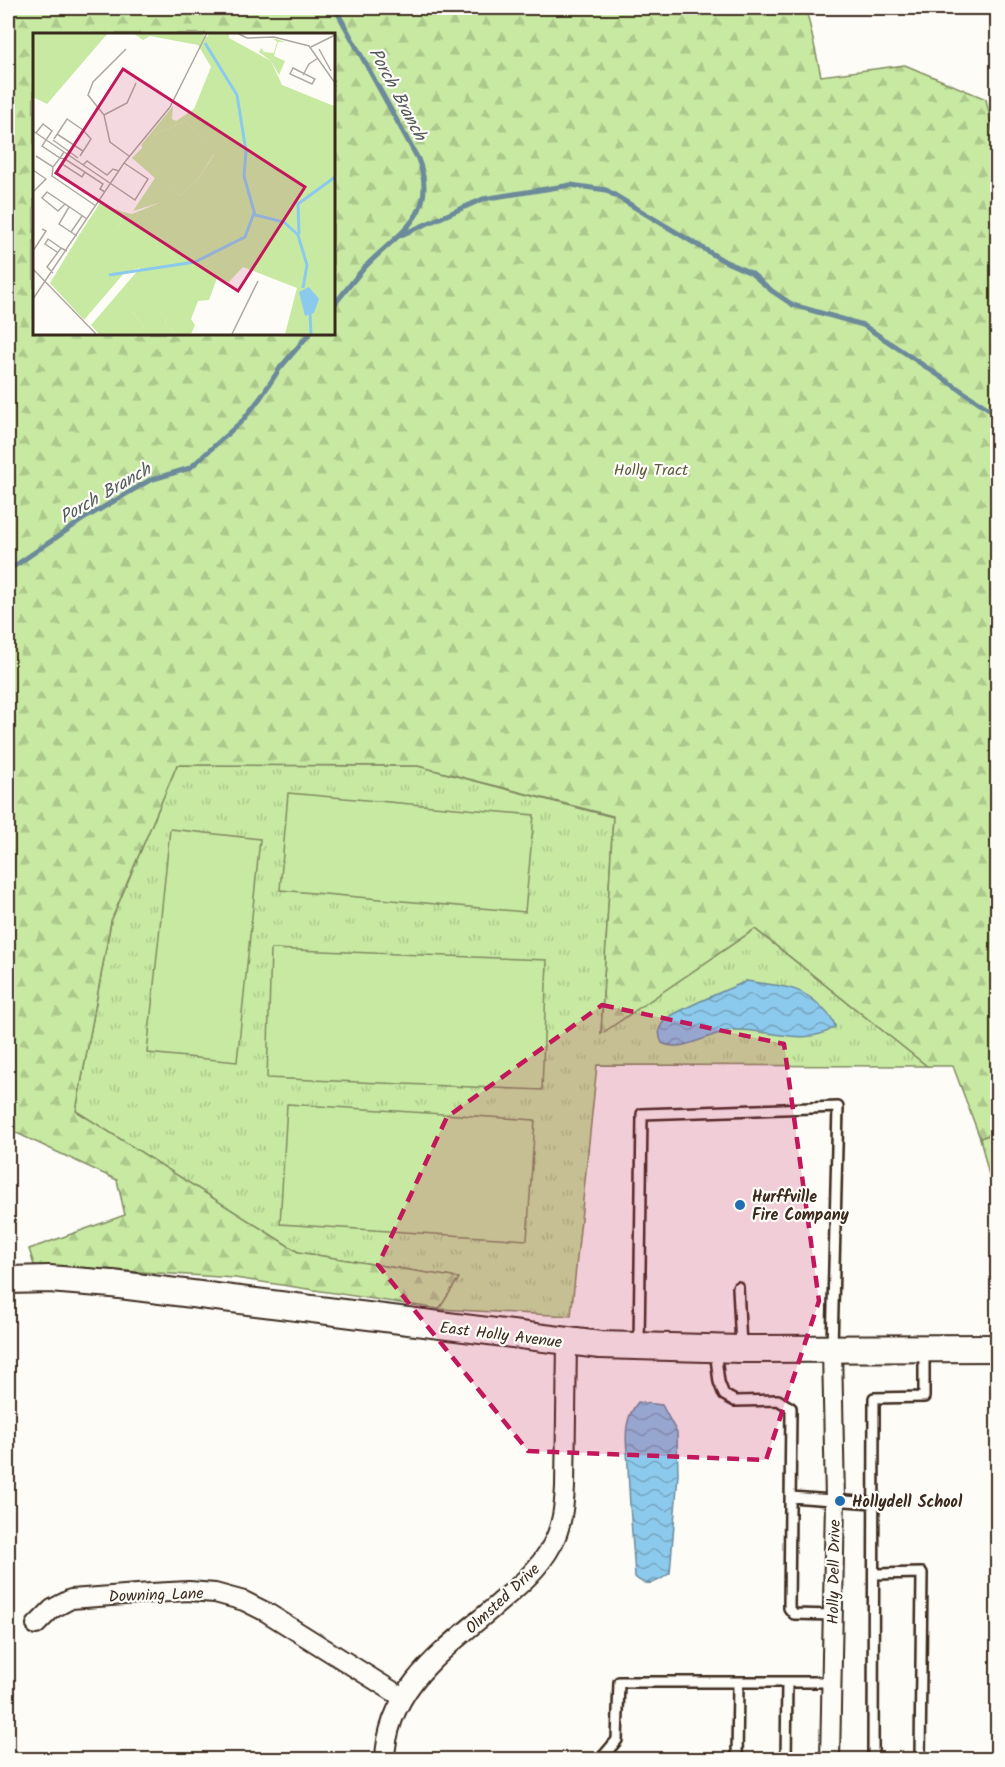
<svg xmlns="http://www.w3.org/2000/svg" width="1005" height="1767" font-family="Kalam,sans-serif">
	<defs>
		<pattern id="grass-tufts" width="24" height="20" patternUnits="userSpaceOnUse" patternTransform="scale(1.5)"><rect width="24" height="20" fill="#c7e9a2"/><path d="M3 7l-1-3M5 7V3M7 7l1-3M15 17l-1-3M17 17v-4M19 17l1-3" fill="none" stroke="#acc88b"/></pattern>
		<pattern id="forest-firs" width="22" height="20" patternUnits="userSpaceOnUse" patternTransform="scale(1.5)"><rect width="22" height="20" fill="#c7e9a2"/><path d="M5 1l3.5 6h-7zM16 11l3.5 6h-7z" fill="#acc88b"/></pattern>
		<pattern id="water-waves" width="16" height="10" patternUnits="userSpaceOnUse" patternTransform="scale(1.5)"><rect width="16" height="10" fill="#8ccaed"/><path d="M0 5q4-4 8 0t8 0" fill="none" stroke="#74a4bf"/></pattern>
	</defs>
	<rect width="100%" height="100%" fill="#fdfcf7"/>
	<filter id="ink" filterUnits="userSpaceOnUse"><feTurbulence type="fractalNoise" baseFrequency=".0167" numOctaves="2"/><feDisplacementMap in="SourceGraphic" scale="12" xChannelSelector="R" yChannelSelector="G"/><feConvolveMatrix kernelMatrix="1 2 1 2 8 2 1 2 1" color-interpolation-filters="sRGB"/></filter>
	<g filter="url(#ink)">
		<path fill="url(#grass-tufts)" stroke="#818a60" stroke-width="1.5" d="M177,765L418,766L613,817L601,1033L755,929L927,1066L597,1065L571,1316L439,1309L458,1278L298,1252L76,1111L111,921Z
			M997,1132V1209L980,1138Z"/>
		<path fill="url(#forest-firs)" stroke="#818a60" stroke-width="1.5" fill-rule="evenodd" d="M8,8H806L821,76L905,65L986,99L998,154L997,1132L980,1138L953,1066H927L755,929L601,1034L613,816L418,766L177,765L111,921L76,1111L298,1252L459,1278L439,1309L235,1278L34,1265L29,1249L125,1215L117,1180L8,1129ZM34,34H333V333H34Z"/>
		<path fill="#c7e9a2" stroke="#818a60" stroke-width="1.5" d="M288,793L534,815L525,912L280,890Z
			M170,829L260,839L237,1062L147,1053Z
			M271,949L547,960L542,1090L267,1078Z
			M287,1104L535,1120L527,1240L280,1224Z"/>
		<path fill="url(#water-waves)" stroke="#6c8a9a" stroke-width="1.5" d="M747,981C778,987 799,983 822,1008C828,1014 834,1019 835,1027C805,1048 767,1028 734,1030C711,1031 684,1054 662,1043C658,1035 659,1027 664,1021C672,1012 733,987 747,981Z
			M638,1402L662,1405L677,1433L678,1474L670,1573C658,1582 647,1589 635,1577C633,1540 629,1502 628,1465C627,1450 624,1432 629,1418C630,1413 635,1406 638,1402Z"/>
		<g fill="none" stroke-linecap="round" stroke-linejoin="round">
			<path stroke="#6c8a9a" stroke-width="5" d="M399,236L483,199L571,185L606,190L724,261L751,273L772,291L793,305L863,325L998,415
				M333,306C344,293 354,279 366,266C398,233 440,214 418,159L335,8
				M8,573L13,567L85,518L150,480L190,468L243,420L261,397L280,368L310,333"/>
			<g stroke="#3b2a1e" stroke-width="14">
				<path id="lane" d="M738,1287L741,1346
					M639,1345L642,1114L838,1107L832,1347
					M715,1350L719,1382L724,1395L735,1401L778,1400L791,1408L789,1608L794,1614L833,1615
					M791,1497L873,1503
					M874,1574L922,1573L920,1760
					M600,1760L617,1740L619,1682H787
					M737,1760L738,1682
					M786,1760L787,1682H832
					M873,1760L874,1398L924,1397V1349"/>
			</g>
			<g stroke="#3b2a1e" stroke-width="22">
				<path id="street" d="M36,1625L52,1609L71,1599L151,1593L189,1591L215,1593L244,1601L266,1612L402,1697
					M385,1760C387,1685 449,1647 500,1602C519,1586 540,1568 552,1545C562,1527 564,1507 565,1487L567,1342
					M830,1760L835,1501L832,1349"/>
			</g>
			<g stroke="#3b2a1e" stroke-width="30">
				<path id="secondary" d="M8,1280L49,1279L112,1284L600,1345L741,1349L998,1348"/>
			</g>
			<use href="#lane" stroke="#fdfcf7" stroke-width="9"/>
			<use href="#street" stroke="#fdfcf7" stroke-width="18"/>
			<use href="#secondary" stroke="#fdfcf7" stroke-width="26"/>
		</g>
	</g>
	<path fill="#c2185b" fill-opacity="0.2" stroke="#c2185b" stroke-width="4.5" stroke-dasharray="12 8" stroke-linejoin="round" d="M602,1005L784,1044L819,1301L766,1460L528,1451L378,1265L447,1117Z"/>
	<g fill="#1f6fb2" stroke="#fdfcf7" stroke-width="2">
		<circle cx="740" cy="1205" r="6"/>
		<circle cx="840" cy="1501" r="6"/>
	</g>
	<g text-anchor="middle" stroke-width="4.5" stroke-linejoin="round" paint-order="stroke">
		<g font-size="16" fill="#5e5a3f" stroke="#fdfcf7">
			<text x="651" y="475">Holly Tract</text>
		</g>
		<g font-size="16" font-weight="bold" fill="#3b2a1e" stroke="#fdfcf7" text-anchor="start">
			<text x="752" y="1202">Hurffville<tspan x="752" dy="18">Fire Company</tspan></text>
			<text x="852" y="1507">Hollydell School</text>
		</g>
		<g font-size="16" fill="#3b2a1e" stroke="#fdfcf7">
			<text transform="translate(501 1334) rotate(7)" y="6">East Holly Avenue</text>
			<text transform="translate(833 1572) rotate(-89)" y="6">Holly Dell Drive</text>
			<text transform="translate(156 1594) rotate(-2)" y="6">Downing Lane</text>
			<text transform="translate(502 1598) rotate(-43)" y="6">Olmsted Drive</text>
		</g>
		<g font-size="18" font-style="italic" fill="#535a5c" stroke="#fdfcf7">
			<text transform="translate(398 94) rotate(62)" y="6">Porch Branch</text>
			<text transform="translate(105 493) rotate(-30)" y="6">Porch Branch</text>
		</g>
	</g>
	<g transform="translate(33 33)">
		<rect width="302" height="302" fill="#fdfcf7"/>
		<path d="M240,5L252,9H245L241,23L252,28L246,42L238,28L226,19L228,15L231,19L241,20L244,9ZM153,88L181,121L165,146L147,163L126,148V170L100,178L122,145L99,125L123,101ZM67,170L90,179L87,192L72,209L48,199ZM111,267L133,285L132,291L144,301H81L87,294H111L100,280Z" fill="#c7e9a2"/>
		<path d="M100,0H167L174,4L177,0H196V5L238,28L249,52L301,73V301H252L264,255L210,234L196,249L184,245L176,267L165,268L158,286L162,292L158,301H144L132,291L133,285L111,268L100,280L111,294L96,301L87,295L81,301H66L58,292L107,235L92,239L51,287L17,250L48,199L72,208L87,192L90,179L99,181L126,170V147L147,163L165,146L181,122L153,88L123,101L110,116L108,112L140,73L139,86L143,88L161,76L178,34L165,12L117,3L110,7Z" fill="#c7e9a2"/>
		<path d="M0,0H75L14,71L0,64Z" fill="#c7e9a2"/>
		<path d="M154,99L175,116L168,125L147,108ZM127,101L139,110L121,135L109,126ZM143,110L156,119L137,146L124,137ZM162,124L171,131L153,155L143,147Z" fill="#c7e9a2"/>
		<path d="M276,254L286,266L281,280L272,283L266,259Z" fill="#8ccaed"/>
		<path fill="none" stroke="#8ccaed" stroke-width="3" d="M172,10L204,62L213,118L211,143L222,182L251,189L265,202L274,232L270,255M266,201L265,171L302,144M76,242L162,229L212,204L221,180M277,280L278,301"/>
		<path fill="none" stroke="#afa8a0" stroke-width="1.5" d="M204,0L214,5L241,4L276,13L302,50M278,14L302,2M93,16L60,49L55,62L71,82L77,109L96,123M286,16L298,38M260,35L282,46L279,51L257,41ZM270,42L276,31L285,25M71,82L94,70L103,50M0,98L102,167L115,146L91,130M3,100L10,91L19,98L9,113L27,125L31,119M24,101L50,118M21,106L34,86L50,97L58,106L47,123M20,107L45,125M3,123L20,134L27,125L32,126L70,151L67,156L72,159M30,128L29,131L49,144L52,139M50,132L54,128L74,142L80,136L86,138M20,134L19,143L63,173M0,137L13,146L0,159M32,171L14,159L9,165L25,178L32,171L54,186M36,174L26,191L44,203M38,199L49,183M0,218L13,198L9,196M24,219L12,211L15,206L28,215M0,236L63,301M20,240L14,234L28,215L34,218M0,266L91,130L137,74L174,0M199,301L225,248"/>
		<path fill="#c2185b" fill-opacity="0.15" stroke="#c2185b" stroke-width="3" d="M90,36L272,154L205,258L23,140Z"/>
		<rect width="302" height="302" fill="none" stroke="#3b2a1e" stroke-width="3"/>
	</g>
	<rect width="1005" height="1767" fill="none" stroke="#fdfcf7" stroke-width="30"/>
	<rect x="15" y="15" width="975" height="1737" fill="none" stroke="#3b2a1e" stroke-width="2" filter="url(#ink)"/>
</svg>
